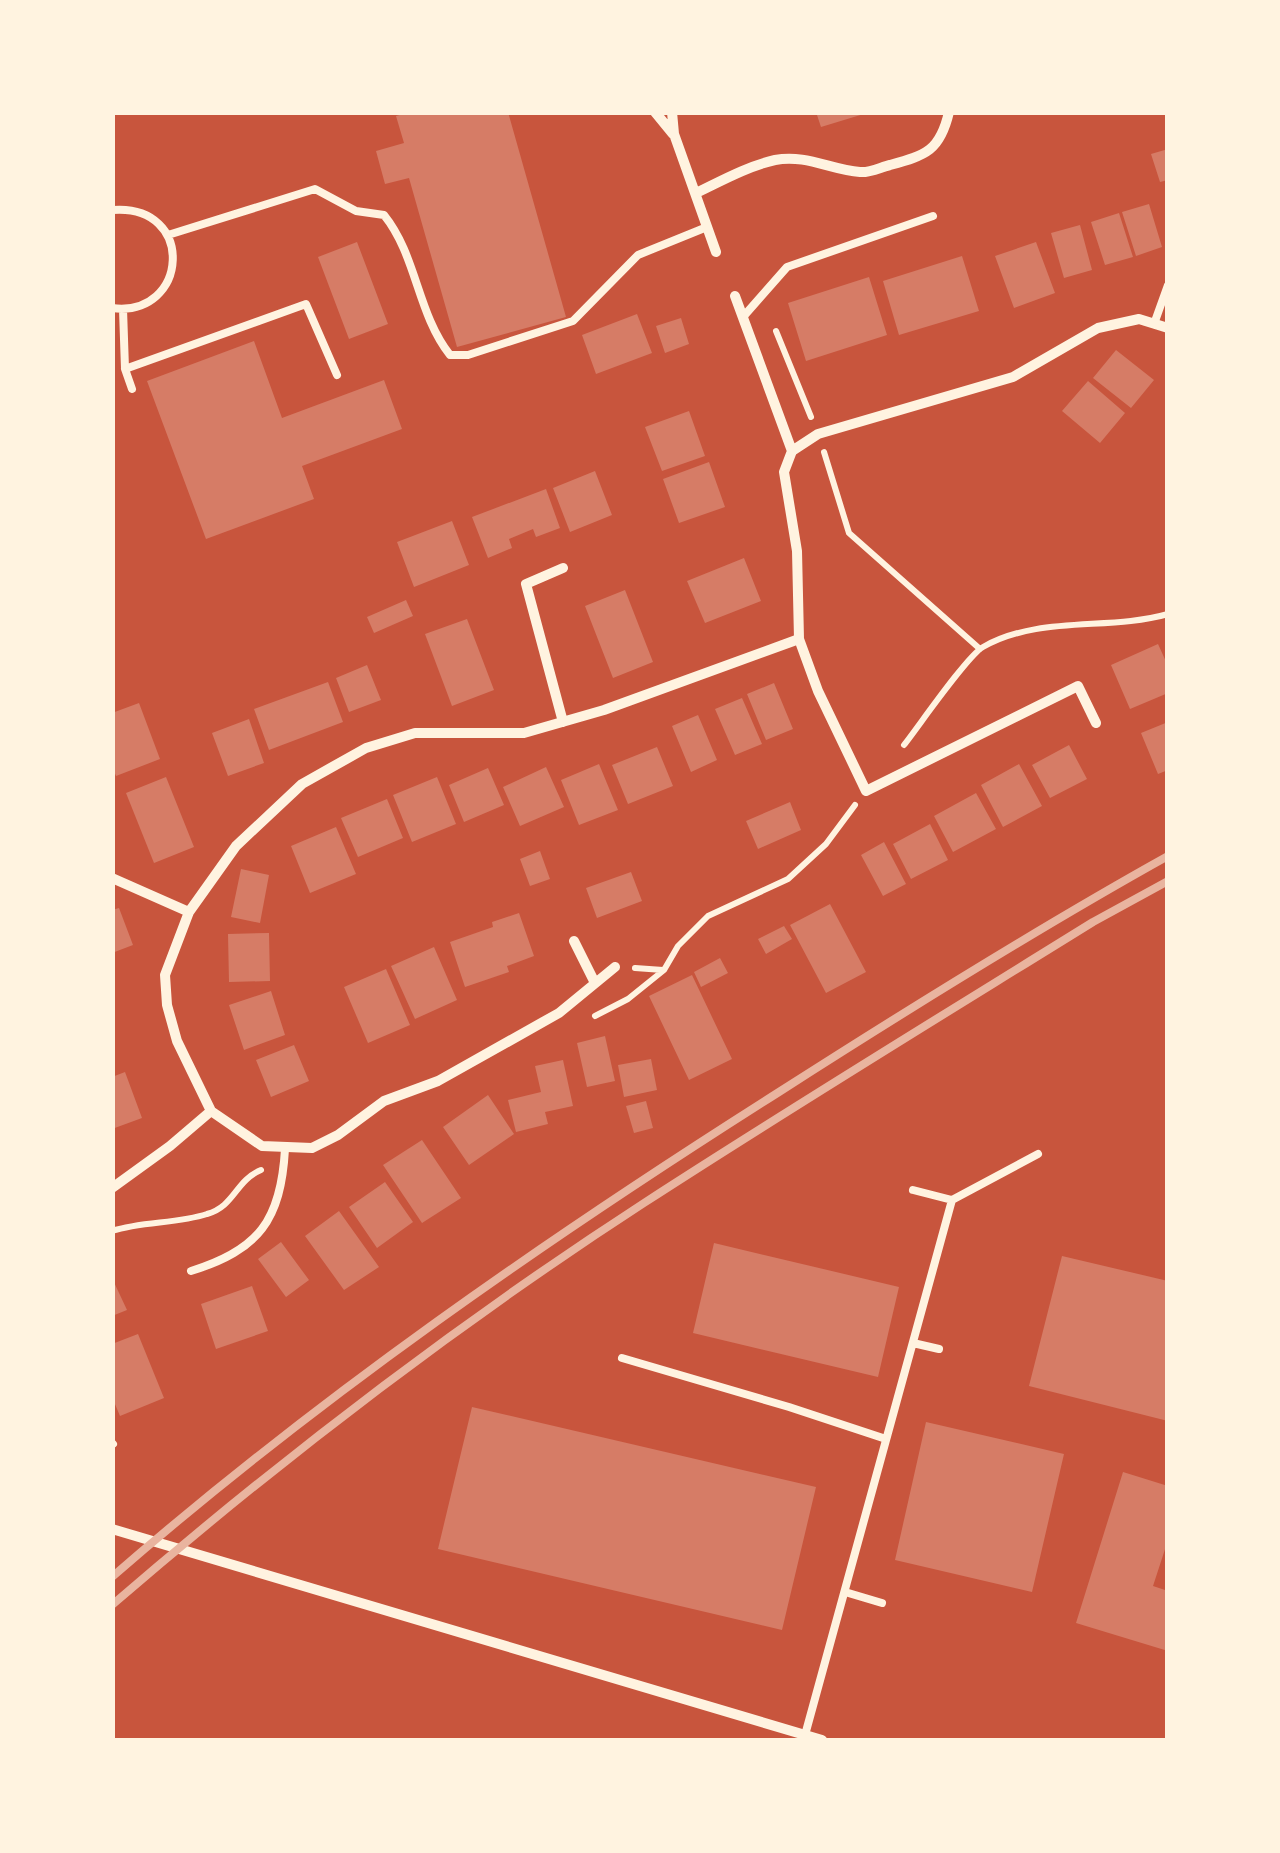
<svg xmlns="http://www.w3.org/2000/svg" width="1280" height="1853" font-family="Bitter,serif">
	<rect width="100%" height="100%" fill="#c8553d"/>
	<path fill="#d67c66" d="M410,112H508L566,317L457,347L409,178L385,184L376,151L404,143L396,116Z
		M816,112H867V113L821,127Z
		M1168,149V180L1160,182L1151,154Z
		M1149,204L1162,247L1136,256L1122,212Z
		M1119,213L1133,257L1105,265L1091,222Z
		M1080,225L1092,270L1064,278L1051,233Z
		M357,242L388,324L349,339L318,257Z
		M1036,242L1055,293L1014,308L995,256Z
		M962,256L979,311L899,335L883,281Z
		M869,277L887,335L806,361L788,303Z
		M637,314L652,353L596,374L582,335Z
		M681,318L689,344L665,353L656,326Z
		M254,341L282,418L384,380L402,429L302,466L314,499L206,539L147,381Z
		M1116,350L1154,380L1131,408L1093,378Z
		M1088,381L1125,413L1100,443L1062,411Z
		M689,411L705,456L662,471L645,427Z
		M709,462L725,507L679,523L663,479Z
		M595,471L612,515L570,532L553,488Z
		M546,489L560,528L536,537L533,529L509,539L512,548L488,558L472,517Z
		M452,521L469,565L414,587L397,542Z
		M744,558L761,601L705,623L687,581Z
		M625,590L653,662L613,678L585,606Z
		M406,600L413,616L374,633L367,617Z
		M467,619L494,690L452,706L425,634Z
		M1158,644L1168,666V693L1130,709L1111,665Z
		M367,665L381,700L349,712L336,678Z
		M328,682L343,722L269,750L254,709Z
		M774,683L793,729L766,740L747,694Z
		M742,698L762,744L735,755L715,709Z
		M139,703L160,759L116,776L112,767V713Z
		M698,715L717,760L691,772L672,726Z
		M249,719L264,763L228,776L212,733Z
		M1168,722V770L1158,774L1141,733Z
		M1069,745L1087,779L1050,798L1032,765Z
		M657,747L673,786L628,804L612,765Z
		M599,764L618,810L579,825L561,780Z
		M1019,764L1042,806L1003,827L981,785Z
		M546,767L564,807L520,826L503,787Z
		M488,768L504,805L464,822L449,785Z
		M166,777L194,847L154,863L126,793Z
		M437,777L456,824L412,842L393,795Z
		M976,793L996,829L953,852L934,816Z
		M387,799L403,838L358,857L341,818Z
		M790,802L801,830L758,849L746,821Z
		M930,824L948,860L911,879L893,844Z
		M336,827L356,874L310,893L291,846Z
		M884,842L906,884L883,896L861,855Z
		M540,851L550,879L530,886L520,859Z
		M241,869L269,875L260,923L231,917Z
		M631,872L642,901L597,918L586,888Z
		M830,904L866,972L826,993L790,925Z
		M119,908L133,945L112,953V910Z
		M519,913L534,956L507,966L509,972L465,987L450,942L493,927L492,922Z
		M784,926L792,939L766,954L758,939Z
		M269,933L270,981L229,982L228,934Z
		M434,947L457,1000L415,1019L391,966Z
		M720,958L728,973L701,987L694,972Z
		M386,969L410,1025L368,1043L344,987Z
		M692,975L732,1059L689,1080L649,996Z
		M271,991L285,1035L244,1050L229,1005Z
		M605,1036L615,1081L587,1087L577,1043Z
		M294,1045L309,1081L271,1097L256,1060Z
		M651,1059L657,1090L624,1097L618,1065Z
		M563,1060L573,1106L545,1112L548,1124L516,1132L508,1100L541,1092L535,1066Z
		M125,1072L142,1118L112,1129V1077Z
		M488,1095L514,1134L469,1165L443,1127Z
		M646,1101L653,1128L634,1133L626,1106Z
		M422,1140L461,1198L422,1223L383,1165Z
		M385,1182L413,1222L377,1248L349,1207Z
		M339,1211L379,1267L344,1290L305,1236Z
		M281,1242L309,1280L286,1297L258,1259Z
		M714,1243L899,1287L878,1377L693,1333Z
		M1062,1256L1168,1281V1421L1029,1386Z
		M112,1278L127,1310L112,1316Z
		M252,1286L268,1331L216,1349L201,1304Z
		M138,1334L164,1398L120,1416L112,1397V1344Z
		M472,1407L816,1487L782,1630L438,1549Z
		M926,1422L1064,1454L1032,1592L895,1560Z
		M1123,1472L1168,1486V1540L1153,1586L1168,1591V1651L1076,1623Z"/>
	<g fill="none" stroke-linecap="round" stroke-linejoin="round">
		<path stroke="#fff3e0" stroke-width="6" d="M776,331L811,417
			M824,452L849,533L980,649
			M904,745C919,726 967,656 983,647C1039,615 1109,631 1168,614
			M635,968L663,970
			M595,1016L628,999L664,970L678,946L708,916L788,879L826,844L855,805
			M112,1231C143,1221 177,1224 207,1214C235,1206 235,1181 261,1170"/>
		<path stroke="#fff3e0" stroke-width="8" d="M112,210C197,203 189,318 112,308
			M168,235L315,189L356,211L384,215C417,256 417,313 450,355H468L573,321L638,255L707,227
			M123,309L125,369L132,389
			M743,317L787,267L933,216
			M1154,324L1168,285
			M125,369L306,304L337,375
			M913,1190L952,1200
			M191,1271C259,1250 281,1220 285,1149
			M913,1343L939,1349
			M622,1358L789,1407L886,1439
			M112,1443L113,1444
			M845,1592L882,1603
			M805,1735L952,1200L1038,1154"/>
		<path stroke="#fff3e0" stroke-width="10" d="M655,112L673,134
			M672,112L674,134L716,252
			M696,193C721,181 748,166 775,160C806,154 831,170 860,172C870,173 881,167 890,165C926,155 940,151 949,112
			M735,296L792,451L784,472L797,551L799,639L818,691L866,791L1078,686L1096,723
			M792,451L818,434L1013,377L1098,328L1139,319L1168,328
			M563,568L526,584L563,722
			M112,878L189,912
			M574,941L595,983
			M615,967L559,1013L438,1081L384,1101L338,1135L312,1148L262,1146L211,1111L177,1041L167,1005L165,975L189,912L236,846L302,784L366,748L415,733H524L604,710L799,639
			M112,1188L170,1146L211,1111
			M112,1529L822,1740"/>
		<path stroke="#e9b49f" stroke-width="8" d="M112,1577C320,1396 547,1239 779,1092C907,1010 1035,930 1168,856
			M112,1605C279,1461 459,1323 644,1203C792,1107 943,1015 1093,922L1168,881"/>
	</g>
	<rect width="1280" height="1853" fill="none" stroke="#fff3e0" stroke-width="230"/>
</svg>
